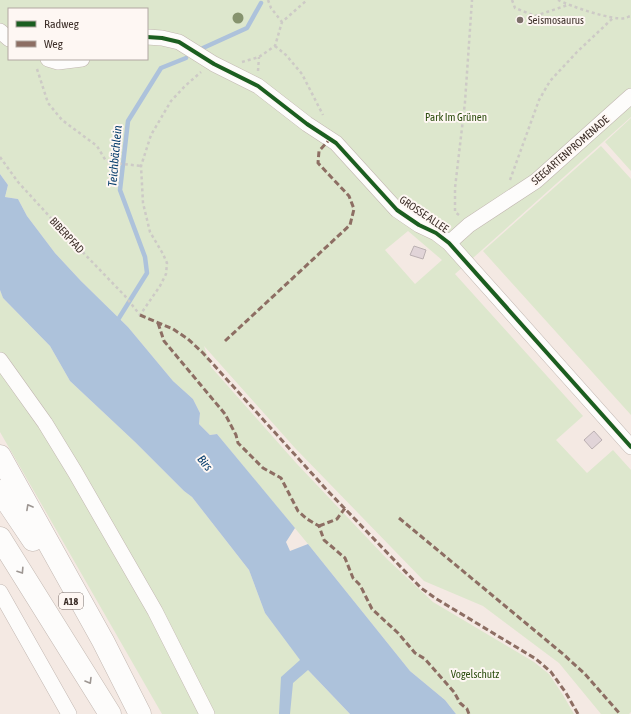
<svg xmlns="http://www.w3.org/2000/svg" width="631" height="714" font-family="'Asap Condensed',sans-serif">
	<rect width="100%" height="100%" fill="#f4e9e3"/>
	<path fill="#dde7cd" fill-rule="evenodd" d="M0,0H631V117L455,274L583,416L556,440L587,473L613,450L631,470V712L629,714H601L559,663L483,606L424,581L295,448L204,346L211,367L297,464L388,560L433,602L534,662L549,674L563,695L574,714H456L445,700L410,671L308,544L217,434L210,435L199,424L200,413L193,399L173,381L128,327L81,281L55,253L27,216L18,199L5,197L8,185L0,174ZM9,9H147V59H9ZM408,231L442,260L415,284L385,250Z
		M631,118V171L605,142Z
		M601,146L631,179V415L483,251Z
		M0,290L3,298L50,346L70,381L135,442L184,491L192,497L249,570L265,613L308,670L350,714H162L0,432Z"/>
	<path fill="#adc2db" d="M0,174L8,185L5,197L18,199L27,216L55,253L81,281L128,327L173,381L193,399L200,413L199,424L210,435L217,434L295,528L286,542L290,551L308,544L410,671L445,700L456,714H350L308,670L293,683L290,714H279L281,677L300,660L265,613L249,570L192,497L184,491L135,442L70,381L50,346L3,298L0,290Z"/>
	<g fill="none" stroke-linecap="round" stroke-linejoin="round">
		<path stroke="#adc2db" stroke-width="4.5" d="M203,48L247,28L261,3
			M119,318L147,273L145,257L120,190L128,121L161,68L186,58"/>
	</g>
	<path fill="#e1d4d8" stroke="#bbb0b2" d="M414,246L426,250L423,259L410,255Z
		M594,431L602,440L592,449L584,440Z"/>
	<g fill="none" stroke-linecap="round" stroke-linejoin="round">
		<g stroke="#c2b7b1" stroke-width="16">
			<path id="minor" d="M0,31L9,39
				M147,37L162,38L179,42L214,64L258,86L307,124L336,143L397,210L419,225L436,233L449,243L631,447
				M48,59L58,62L82,59
				M449,243L469,225L536,181L631,96
				M0,360L45,423L75,472L155,611L207,714
				M0,592L69,714"/>
		</g>
		<g stroke="#c2b7b1" stroke-width="23">
			<path id="highway" d="M0,456L103,641L140,714
				M0,491L33,540
				M0,538L110,714"/>
		</g>
		<path stroke="#cdcac6" stroke-width="2.5" stroke-dasharray="3 3" stroke-linecap="butt" d="M268,0L271,8L282,22
			M512,0L515,8L535,16L568,5
			M558,0C570,6 613,21 625,18C627,18 629,16 631,16
			M275,46L286,55L302,74L323,115
			M242,62L259,57L275,46L282,22L307,0
			M37,69L48,103L62,120L97,146L106,161L114,163L141,166
			M258,71L259,57
			M0,157L18,182L72,241L125,296L140,315L160,286L166,274L167,263L163,254L150,232L143,203L141,166L151,135L171,101L185,86L201,72
			M510,180L539,100L550,81L577,52L614,17
			M459,215L455,212V188L465,102L472,0"/>
		<use href="#minor" stroke="#fdfcfb" stroke-width="15"/>
		<use href="#highway" stroke="#fdfcfb" stroke-width="22"/>
		<path stroke="#8d6e63" stroke-width="3" stroke-dasharray="6 3" stroke-linecap="butt" d="M140,315L173,329L188,339L203,353L325,488L421,588L435,598L536,659L551,672L566,693L578,714
			M158,323L164,341L225,414L236,435L238,443L263,468L281,478L298,511L307,519L319,526L324,540L345,558L353,578L360,585L372,609L398,633L415,653L425,659L454,692L460,703L467,709L469,714
			M225,341L350,225L354,209L349,196L318,163L319,151L330,139
			M399,518L563,654L585,674L620,714
			M319,526L337,519L345,508"/>
		<g stroke="#fef7f3" stroke-width="6">
			<path id="cycleway" d="M147,37L162,38L179,42L214,64L258,86L307,124L336,143L397,210L419,225L436,233L449,243L631,447"/>
		</g>
		<use href="#cycleway" stroke="#1b5e20" stroke-width="4"/>
	</g>
	<circle fill="#86936e" cx="238" cy="18" r="5.5"/>
	<defs><path id="oneway-chevron" d="M-2-3.5L2.5 0L-2 3.5" fill="none" stroke-width="1.6" stroke-linecap="round" stroke-linejoin="round"/></defs>
	<g stroke="#9d9692">
		<use href="#oneway-chevron" transform="translate(29 507) rotate(-119)"/>
		<use href="#oneway-chevron" transform="translate(21 571) rotate(57)"/>
		<use href="#oneway-chevron" transform="translate(89 681) rotate(59)"/>
	</g>
	<circle fill="#7d706a" stroke="#fef7f3" stroke-width="1.5" cx="520" cy="20" r="4"/>
	<g text-anchor="middle" stroke-width="4" stroke-linejoin="round" paint-order="stroke">
		<rect fill="#fef7f3" stroke="#776b66" stroke-width="1" x="59" y="593" width="24" height="16" rx="3"/>
		<g font-size="10" font-weight="bold" fill="#3d2f29">
			<text x="71" y="605">A18</text>
		</g>
		<g font-size="11" fill="#3d2f29" stroke="#fef7f3" text-anchor="start">
			<text x="528" y="24">Seismosaurus</text>
		</g>
		<g font-size="11" fill="#2c4d0e" stroke="#fef7f3">
			<text x="456" y="121">Park Im Grünen</text>
			<text x="475" y="678">Vogelschutz</text>
		</g>
		<g font-size="11" fill="#3d2f29" stroke="#fef7f3">
			<text transform="translate(570 150) rotate(-41)" y="4">SEEGARTENPROMENADE</text>
			<text transform="translate(424 214) rotate(34)" y="4">GROSSE ALLEE</text>
			<text transform="translate(67 235) rotate(47)" y="4">BIBERPFAD</text>
		</g>
		<g font-size="12" font-style="italic" fill="#093f6e" stroke="#fef7f3">
			<text transform="translate(115 156) rotate(-85)" y="4">Teichbächlein</text>
			<text transform="translate(205 463) rotate(51)" y="4">Birs</text>
		</g>
	</g>
	<rect x="8" y="8" width="140" height="52" fill="#fef7f3" stroke="#b1a7a2"/>
	<rect x="16" y="21" width="20" height="6" fill="#1b5e20" stroke="#b1a7a2"/>
	<text x="44" y="28" font-size="12" fill="#3d2f29">Radweg</text>
	<rect x="16" y="41" width="20" height="6" fill="#8d6e63" stroke="#b1a7a2"/>
	<text x="44" y="48" font-size="12" fill="#3d2f29">Weg</text>
</svg>
